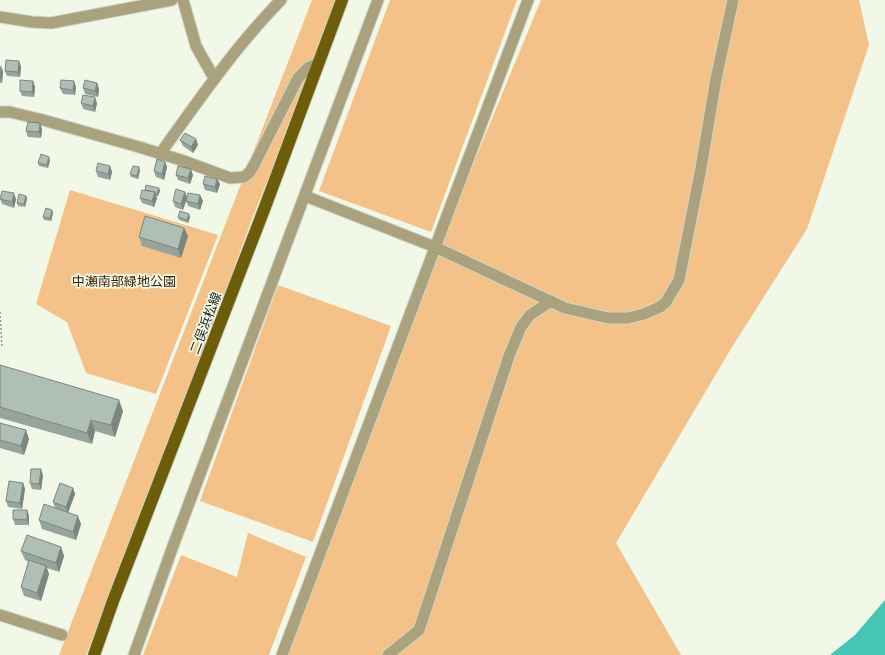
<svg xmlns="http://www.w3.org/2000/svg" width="885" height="655" font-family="'Exo 2','Noto Sans JP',sans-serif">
	<rect width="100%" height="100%" fill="#f1f8e8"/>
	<path fill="#f4c188" d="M312,0H335L308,81L253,216L172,438L86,655H59Z
		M390,0H517L431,232L319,191Z
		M541,0H859L869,45L807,229L732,347L616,543L681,655H285L345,486L469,174Z
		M70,190L218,235L156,394L86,373L67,322L36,304Z
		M278,285L391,326L313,542L200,501Z
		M248,533L306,557L269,655H143L181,555L237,577Z"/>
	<path fill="#46c5b4" d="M885,600V655H830L855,635Z"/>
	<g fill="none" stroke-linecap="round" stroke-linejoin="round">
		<g stroke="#cfd5c7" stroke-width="13">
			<path id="minor" d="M183,0L196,46L214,78
				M0,17L32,22L51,23L172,0
				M0,112H10L43,120L139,147L184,161L230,178L244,177L250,172L255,163L298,78L309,67L319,63
				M160,154C198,101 235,47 281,0
				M305,196L435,247L565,308L608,318H628L644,314L660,307L666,302L679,280L701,168L716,79L733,0
				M0,615L62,635
				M134,655L173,546L378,0
				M282,655L528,0
				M388,655L419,630L509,356L521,327L530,315L551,301"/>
		</g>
		<g stroke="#cfd5c7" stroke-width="14">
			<path id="major" d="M94,655L113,601L265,207L342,0"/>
		</g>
		<path stroke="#92978c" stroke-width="1.5" stroke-dasharray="2 2" stroke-linecap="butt" d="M0,312L2,348"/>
		<use href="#minor" stroke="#aaa27e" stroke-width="11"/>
		<use href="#major" stroke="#6d5d08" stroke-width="12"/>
	</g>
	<path fill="#97a49c" d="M19,61L21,67L20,77L7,76L5,71Z
		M0,66H1L3,72L2,83H0Z
		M33,81L35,87L34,97L22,96L20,91Z
		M97,83L99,89L98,97L85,94L83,88Z
		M76,87L75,95L63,94L60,88Z
		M81,103H97L95,112L83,109Z
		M42,129L41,138L28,137L26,131Z
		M196,139L198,145L193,153L183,146L180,140Z
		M50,160L48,168L39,166L38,163Z
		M165,162L167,167L164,180L156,177L154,171Z
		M110,166L112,172L110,180L98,177L96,171Z
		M140,170L138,179L131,177L130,174Z
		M176,175H193L190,184L178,180Z
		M217,179L220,184L217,193L205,190L203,184Z
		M159,188L160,191L158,196H156L157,198L154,207L142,203L140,198L145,190Z
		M185,192L187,197L200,195L203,201L200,210L188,206L186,201L183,210L175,207L173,201Z
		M26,196L27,199L25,207L18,206L17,203Z
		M0,198L16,199L14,208L2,204Z
		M53,213L51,221L44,220L43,217Z
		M178,217H190L188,223L179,220Z
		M184,228L188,236L181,258L142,246L139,237Z
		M0,365L123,411L115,437L95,431L92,444L0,418Z
		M0,423L29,439L24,455L0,448Z
		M43,475L41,490L32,489L30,483Z
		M23,483L25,489L22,509L8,507L6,501Z
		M73,488L75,494L68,512L81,524L76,540L42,529L39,520L55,508L53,502Z
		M27,510L29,516V525H15L13,519Z
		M61,547L64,556L59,572L47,568L49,574L41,601L24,596L21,587L29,562L25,560L21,551Z"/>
	<path fill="#7b867f" d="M19,61L21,67L20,77L18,72Z
		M1,66L3,72L2,83L0,77Z
		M33,81L35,87L34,97L32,92Z
		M74,81L76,87L75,95L73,90Z
		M97,83L99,89L98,97L95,91Z
		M95,97L97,103L95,112L93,106Z
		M40,123L42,129L41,138L39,132Z
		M196,139L198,145L193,153L191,147Z
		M49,157L50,160L48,168L47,165Z
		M165,162L167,167L164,180L162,174Z
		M110,166L112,172L110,180L108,174Z
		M139,167L140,170L138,179L137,176Z
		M191,169L193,175L190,184L188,178Z
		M217,179L220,184L217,193L215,187Z
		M159,188L160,191L158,196L157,194Z
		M155,192L157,198L154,207L152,201Z
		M185,192L187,198L183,210L181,204Z
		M14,193L16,199L14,208L12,202Z
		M200,195L203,201L200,210L198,204Z
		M26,196L27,199L25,207L24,204Z
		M52,210L53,213L51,221L50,218Z
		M189,214L190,217L188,223L187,220Z
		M184,228L188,236L181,258L178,249Z
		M119,400L123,411L115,437L111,425Z
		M91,420L95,431L92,444L87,433Z
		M26,430L29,439L24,455L21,446Z
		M41,469L43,475L41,490L39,484Z
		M23,483L25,489L22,509L20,503Z
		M73,488L75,494L68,513L66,507Z
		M27,510L29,516V525L27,520Z
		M78,516L81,524L76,540L73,532Z
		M61,547L64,556L59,572L56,563Z
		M46,566L49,574L41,601L37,593Z"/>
	<path fill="#b0bfb5" stroke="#7b867f" d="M6,60L19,61L18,72L5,71Z
		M20,80L33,81L32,92L20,91Z
		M61,80L74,81L73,90L60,88Z
		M85,80L97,83L95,91L83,88Z
		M83,95L95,97L93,106L81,103Z
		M28,122L40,123L39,132L26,131Z
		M185,133L196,139L191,147L180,140Z
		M41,154L49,157L47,165L38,163Z
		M157,159L165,162L162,174L154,171Z
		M98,163L110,166L108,174L96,171Z
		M133,166L139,167L137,176L130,174Z
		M178,166L191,169L188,178L176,175Z
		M205,176L217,179L215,187L203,184Z
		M146,185L159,188L157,194L154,193L155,192L145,190Z
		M176,189L185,192L181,204L173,201Z
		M142,190L155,192L152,201L140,198Z
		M2,191L14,193L12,202L0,199Z
		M188,193L200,195L198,204L186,201Z
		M19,194L26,196L24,204L17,203Z
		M46,208L52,210L50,218L43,217Z
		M180,211L189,214L187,220L178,217Z
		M145,216L184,228L178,249L139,237Z
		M0,365L119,400L111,425L91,420L87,433L0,407Z
		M0,423L26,430L21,446L0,440Z
		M31,469H41L39,484L30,483Z
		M9,481L23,483L20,503L6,501Z
		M60,483L73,488L66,507L53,502Z
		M44,504L78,516L73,532L39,520Z
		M13,510H27V520L13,519Z
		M27,535L61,547L56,563L21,551Z
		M29,560L46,566L37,593L21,587Z"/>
	<g text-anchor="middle" stroke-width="3.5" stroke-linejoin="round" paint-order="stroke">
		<g font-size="13" fill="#3c2404" stroke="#f1f8e8">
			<text x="124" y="286">中瀬南部緑地公園</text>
		</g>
		<g font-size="13" fill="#1d201a" stroke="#f1f8e8">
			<text transform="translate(205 323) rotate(-69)" y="5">二俣浜松線</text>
		</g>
	</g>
</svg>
